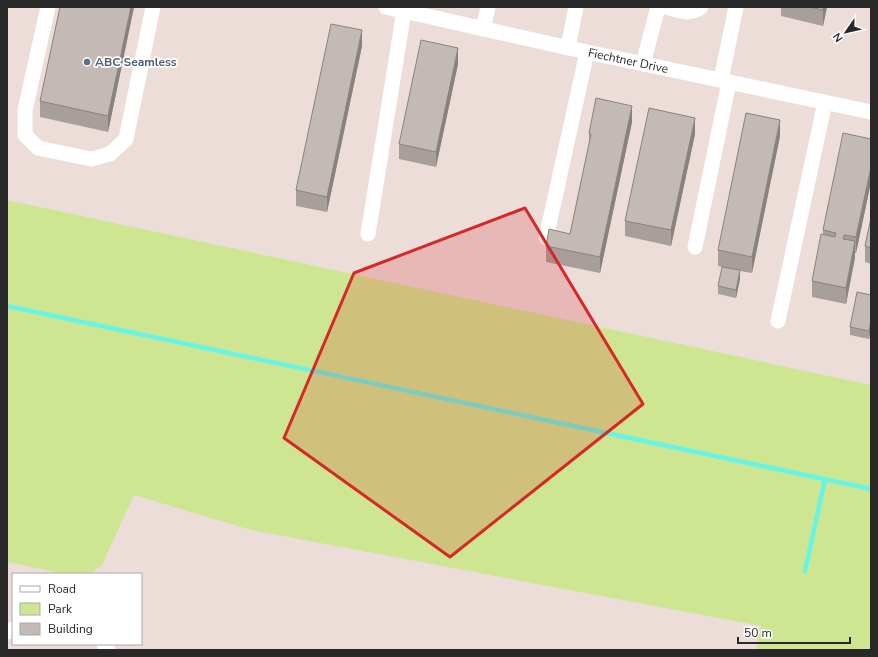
<svg xmlns="http://www.w3.org/2000/svg" width="878" height="657" font-family="'Nunito Sans',sans-serif">
	<rect width="100%" height="100%" fill="#ecddd9"/>
	<path fill="#cee692" d="M7,200L871,385V650H756L761,626L251,530L134,495L102,565L90,574H66L7,562Z"/>
	<g fill="none" stroke-linecap="round" stroke-linejoin="round">
		<path stroke="#65f4e5" stroke-width="4.5" d="M7,306L871,489
			M805,571L825,479"/>
		<g stroke="#fff" stroke-width="15">
			<path d="M48,7L25,110V135L38,148L91,159L110,154L126,139L153,7"/>
			<path id="s1" d="M386,7L587,52L871,112"/>
			<path d="M665,7C678,10 690,16 701,7"/>
			<path d="M483,29L488,7"/>
			<path d="M568,48L576,7"/>
			<path d="M643,64L658,7"/>
			<path d="M721,80L736,7"/>
			<path d="M368,234L404,11"/>
			<path d="M546,238L587,52"/>
			<path d="M695,247L729,82"/>
			<path d="M778,321L825,102"/>
			<path d="M7,632L13,629"/>
			<path d="M104,644L108,650"/>
		</g>
	</g>
	<path fill="#a89f9c" d="M60,7H134L108,132L40,117V101Z
		M781,7H827L823,26L781,16Z
		M362,46L327,212L296,206V190Z
		M458,64L436,167L399,159V144Z
		M632,122L600,273L546,262V246L570,234L589,145V133Z
		M695,134L671,246L625,236V221Z
		M780,136L752,273L740,271V279L736,298L718,294V286L722,267L718,266V250Z
		M871,139V182L856,253H855V257L846,304L812,297V281L823,235V230Z
		M871,218V264L865,262V246Z
		M871,295V328L869,339L850,335V327Z"/>
	<path fill="#88827f" d="M131,7H134L108,132V116Z
		M823,7H827L823,26Z
		M362,30V46L327,212V197Z
		M458,48V64L436,167V152Z
		M632,106V122L600,273V257Z
		M695,118V134L671,246V230Z
		M780,120V136L752,273V257Z
		M871,167V182L856,253V237Z
		M855,241V257L846,304V288Z
		M740,270V279L736,298V290Z
		M871,320V328L869,339V331Z"/>
	<path fill="#c3b9b5" stroke="#88827f" d="M60,7H131L108,116L40,101Z
		M810,7H823V10Z
		M331,24L362,30L327,197L296,190Z
		M421,40L458,48L436,152L399,144Z
		M596,98L632,106L600,257L546,246L549,229L570,234L591,134L589,133Z
		M649,108L695,118L671,230L625,221Z
		M746,113L780,120L752,257L718,250Z
		M843,133L871,139V167L856,237L844,235L843,239L855,241L846,288L812,281L821,234L835,237L836,233L823,230Z
		M871,218V248L865,246Z
		M722,267L740,270L736,290L718,286Z
		M857,292L871,295V320L869,331L850,327Z"/>
	<path fill="#d62828" fill-opacity="0.2" stroke="#d62828" stroke-width="3" stroke-linejoin="round" d="M525,208L643,404L450,557L284,438L354,273Z"/>
	<circle fill="#5c6f8a" stroke="#fff" stroke-width="1.5" cx="87" cy="62" r="4"/>
	<g text-anchor="middle" stroke-width="3.5" stroke-linejoin="round" paint-order="stroke">
		<g font-size="12" fill="#282828" stroke="#fff">
			<text dy="4" stroke="none"><textPath href="#s1" startOffset="248">Fiechtner Drive</textPath></text>
		</g>
		<g font-size="12" font-weight="bold" fill="#4e5e75" stroke="#fff" text-anchor="start">
			<text x="95" y="66">ABC Seamless</text>
		</g>
	</g>
	<rect width="878" height="657" fill="none" stroke="#282828" stroke-width="16"/>
	<rect x="12" y="573" width="130" height="72" fill="#ffffff" stroke="#a9a9a9"/>
	<rect x="20" y="586" width="20" height="6" fill="#ffffff" stroke="#a9a9a9"/>
	<text x="48" y="593" font-size="12" fill="#282828">Road</text>
	<rect x="20" y="603" width="20" height="12" fill="#cee692" stroke="#a9a9a9"/>
	<text x="48" y="613" font-size="12" fill="#282828">Park</text>
	<rect x="20" y="623" width="20" height="12" fill="#c3b9b5" stroke="#a9a9a9"/>
	<text x="48" y="633" font-size="12" fill="#282828">Building</text>
	<g transform="translate(846 32) rotate(236)" stroke="#ffffff" stroke-width="3" paint-order="stroke">
	<path d="M0-3L7 15L0 10L-7 15Z" fill="#282828"/>
	<text y="-6" font-size="11" font-weight="bold" text-anchor="middle" fill="#282828">N</text>
	</g>
	<path d="M738 637v6h112v-6" fill="none" stroke="#282828" stroke-width="2"/>
	<text x="744" y="637" font-size="12" fill="#282828" stroke="#ffffff" stroke-width="3" paint-order="stroke">50 m</text>
</svg>
